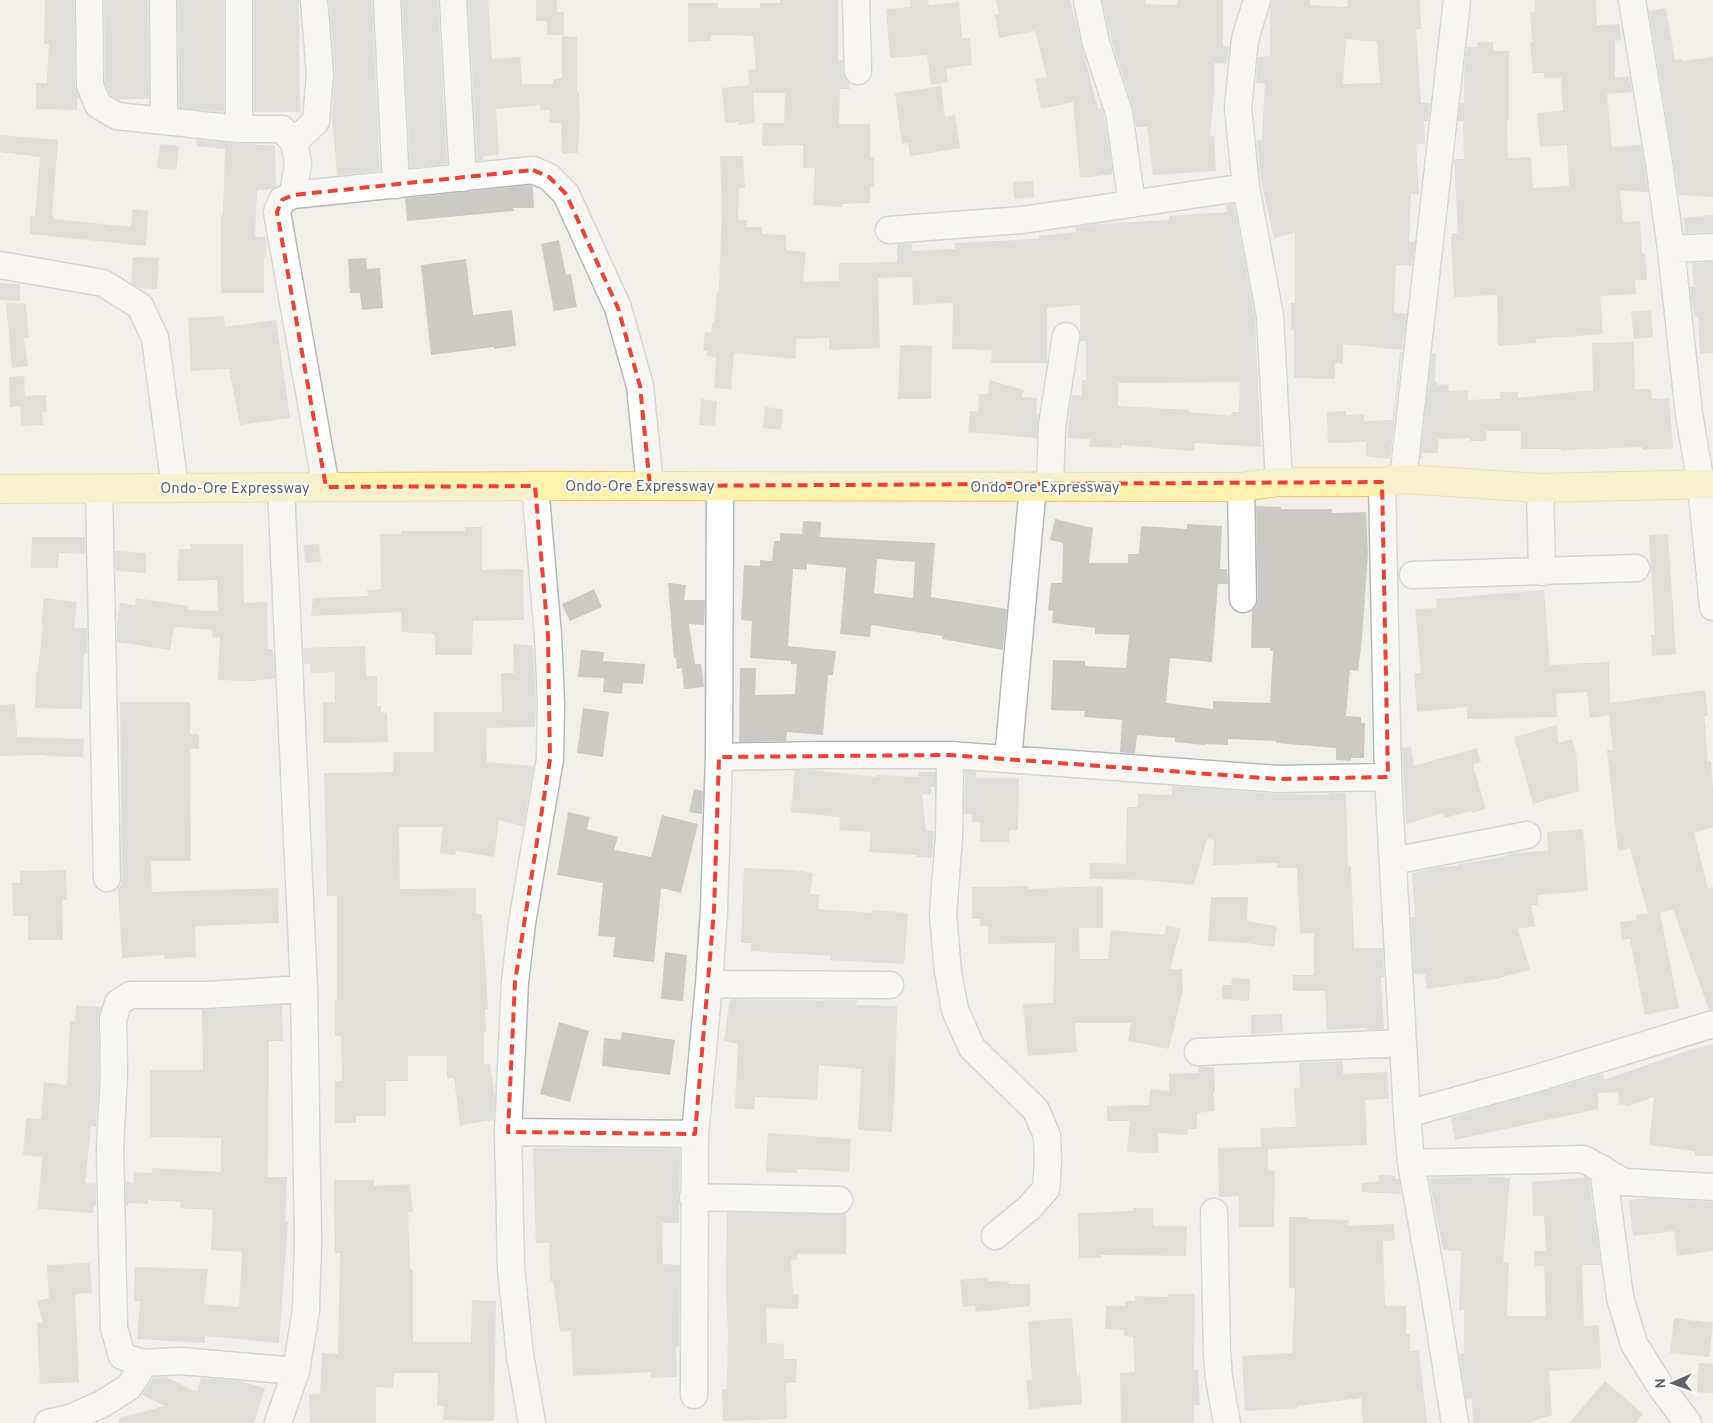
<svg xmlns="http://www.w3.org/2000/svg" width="1713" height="1423" font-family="Overpass,sans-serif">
	<rect width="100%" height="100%" fill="#f1efe8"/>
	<path fill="#cccac5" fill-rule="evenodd" d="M45,0H74L75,85L80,99H77V110L36,109V83H47L49,44H44Z
		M104,0H148L149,99H118L110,95L105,82Z
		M178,0H224V112L179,108Z
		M254,0H299L300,112H254Z
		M329,0H372L380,171L337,175L332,115L335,73Z
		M402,0H438L447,164L410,168Z
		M468,0H488L492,59L520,57L522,84H553V79L562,78V36L577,37V91H579L580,115L578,153L562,154L561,123H549L550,110H540V105L496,109L499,155L483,156V160L477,161Z
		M536,0H557V12H564V35H547V21H536Z
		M780,0H838V61L843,60V72L845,78L849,83L850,89H840L839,124H870V157H874V187H870V203L842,204V207L813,205L815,168H803V145L762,146L763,123H784L785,93H753L755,123L738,125V122L725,123L722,88L749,85L748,70L756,69L753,36L711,35V41L688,42V3H718V8H760V3H780Z
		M910,0H928L929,5L959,2L962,38H970L972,65L946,69L948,82L931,85L927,55L890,58L886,9L910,7Z
		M996,0H1070L1098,109L1102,108L1104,116L1113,174L1080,178L1073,102L1041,109L1035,79L1047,77L1035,31L999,38L995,15L999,14Z
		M1102,0H1145L1146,4L1177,5V0H1223V46H1229L1227,64L1214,63V94L1210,136H1214L1216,171L1153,175L1147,127H1136L1133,108L1111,39Z
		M1272,0H1310V5L1347,7L1348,0H1420L1421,29H1416L1421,103H1430L1428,121H1424L1425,144H1416L1419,194H1411L1409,242L1415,241L1412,266L1396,265L1394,312L1407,314L1402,350L1343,344V364L1335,363V379L1294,378V330H1291V303H1295V233L1274,238L1261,181L1257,140H1262L1265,84L1256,83L1257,72L1258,57L1270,56V10ZM1346,39L1377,42L1380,83L1343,84Z
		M1535,0H1596L1597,25L1620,24L1621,40L1615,41V78L1629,76L1632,92L1607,94L1612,147L1641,145L1648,192L1620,191L1623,222L1640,221L1642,253H1645L1647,280H1635L1636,294L1600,296L1603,334L1536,339V343L1498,346L1497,295L1454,297L1451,238H1452V233H1458L1454,159H1464L1463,121H1458L1460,103H1464V72L1467,47H1477V42H1493V51H1509V120H1507L1508,158L1531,157L1533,188L1569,186L1567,145L1540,147L1537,113L1563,111L1561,78H1544V73H1533L1530,42H1532L1530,12H1535Z
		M1666,8L1675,60L1682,59V61L1713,57V197L1679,195L1649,11Z
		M941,86L945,117L955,115L960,148L910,156L908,143L902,144L895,93Z
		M0,135L58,140L52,216H54V219L131,227L133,209L148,211L146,246L30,234V216H35L40,157L0,152Z
		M196,140L275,146L276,186L273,189L257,190L255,237H266V257H264V293H221V215H223L225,149L197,146Z
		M160,144L179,146L176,170L157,168Z
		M720,156H743L745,188H739L738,220H747L746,227H762V234L786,235V250L806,252L803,282L839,281V263L897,262V244H912V251L955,249L954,243L1039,239V236L1076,232L1075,227L1097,224L1169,220V216L1227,212L1226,205L1234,204L1255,318L1261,447L1195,443L1194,451L1121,445V448L1090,447V439L1067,438L1072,395L1082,396V380H1086V341H1080V305L1047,308V363H991L992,350L952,349L953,303L913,305L912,277L878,278L880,348L829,350V338L797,339L795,359L734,353L731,389L714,388L716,357L707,356V351H703L705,332L711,333L712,323H714L717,291H719L722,205ZM1240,382L1239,412H1232L1231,416L1189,412V410L1118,406V383Z
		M1033,181L1034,197L1014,199L1013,182Z
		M531,185L533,187L534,208H513L514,211L407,221L405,198Z
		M1713,215V232L1685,233L1684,218Z
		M559,240L566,275L571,274L577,307L554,311L541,244Z
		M133,257L159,258L157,289L139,288L131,283Z
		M366,258L367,269L380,268L383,308L362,310L360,293H350L348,259Z
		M466,259L473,315L512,310L516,346L494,349V347L431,355L421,265Z
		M1713,262V353L1700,354L1698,317H1694L1690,287H1694L1692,263Z
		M0,283L20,284V301L0,300Z
		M6,303L26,304L29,338H24L28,366L12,368Z
		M1651,310L1653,337L1634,339L1631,312Z
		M224,316L225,327L276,320L290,418L240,425L229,369L191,371L188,318Z
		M1634,342L1635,389H1651L1652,399L1669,398L1673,448L1642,450V447L1592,449V448L1561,451V449H1521V431H1486V441H1470V438L1438,439V453H1422V458H1420L1432,353L1436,354L1435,382H1437L1438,385L1448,384L1449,391L1468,390V400L1500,399V392H1518V398L1593,390L1592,343Z
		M900,345L932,346L931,399H898Z
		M1400,352H1402L1390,459L1366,456V442L1328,443L1327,412L1346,411V415L1364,414V421L1393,420Z
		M24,376L25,396L46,395L47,412H42L43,425L21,426L20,406L10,407L9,377Z
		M989,380L1024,390L1022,397L1037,398L1036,414H1039L1037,438L968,432L970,411L978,412L979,394H988Z
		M701,399L717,401L715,426L699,425Z
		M765,407L783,409L781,430L763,428Z
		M1256,506L1281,507V509H1332V513L1366,512L1368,554L1362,639L1358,671L1350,670L1346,716L1361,717V723H1365L1364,758H1351V761L1336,760V748L1276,743V741L1228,739V745L1206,744L1205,745L1175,742V738L1137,735L1135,754L1120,752L1122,720L1084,717L1085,711L1051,710L1053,660L1085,661V666L1126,668L1129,635L1095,634V628L1052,623L1053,611L1048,610L1051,583H1062L1063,543L1050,540L1055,519L1093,528L1089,563H1128V554H1139L1141,526L1187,529V524L1222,526L1220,569H1227L1228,584H1218L1212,662L1170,658L1166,703L1213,709V701L1270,703L1273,651H1270V648H1251L1252,611L1256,606L1258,599Z
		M803,521L821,522L820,537L935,543L931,597L1007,609L1003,650L942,639V636L871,625L870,637L840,634L846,568L807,564V570L793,569L788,646L836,651L833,675H828L823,735L787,732L786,741L739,742L740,668H756L755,695L795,694L797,664H791V661L750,658L752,621L741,620L744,565L760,566V560L772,561L774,541H780V533L802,534ZM877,559L915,562L913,598L874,593Z
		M465,527H482V570L523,569L524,620L473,621L472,655H435V636H434V634L402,632L401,612L311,616L313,598L368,596L367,590L381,589L380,534H401V531H465Z
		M1668,534L1676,654L1652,656L1651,635H1655L1649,535Z
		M32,537H85V554L59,553L58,568H31Z
		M190,544H243L244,603L267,602L268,649H273L275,679L257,680V681L218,680L220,637L213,638L212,630L174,627L170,650L117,642V622L120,603L135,605L136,598L188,606V610L218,611L217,580L177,581L179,549H191Z
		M319,544L321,562L305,563L304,545Z
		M115,551L146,553V573L116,571Z
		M668,583L686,585L684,600H705L704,625L689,624L695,664H701L704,687L684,689L682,668L677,669L676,658H674Z
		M594,589L602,607L570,621L562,604Z
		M1544,590L1550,665L1609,662L1610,703L1705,690L1708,715L1704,716L1706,729H1705L1708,762L1711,761L1713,791V827L1694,833L1708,889L1713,887V1009L1709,1010L1673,909L1660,913L1679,1008L1645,1015L1630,939L1622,940L1620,922L1637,920L1636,915L1648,914L1630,848L1618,851L1607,750H1613L1609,715L1590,718L1587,692L1556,694L1557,717L1467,719V707L1417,712L1414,673H1421L1415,609L1437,608L1436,599Z
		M44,598L77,602L74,628H87V654H84L82,709L35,708L36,672H38L43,624H41Z
		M513,644L533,645L536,703L535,727L486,728L487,762L534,766L523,826L499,820L494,857L456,851L455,855L440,853L443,827H399L400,889L476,888V914H482L488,1009H485L486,1032H484V1064H490L495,1097L494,1120L460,1125L454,1078H447V1056H408V1081H386V1116H356V1123H335V1081H342L341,1036H335V1000H337V896H327L324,773L393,772L394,752H434V712H502L501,673H514Z
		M365,646L366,676H377V706H381V712L387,713L388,742L323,743V702H335V672L311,673L310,664H304L303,648Z
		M581,650L604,652L603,661L645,664L643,684L623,683L622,694L603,692L604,678L578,677Z
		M120,702H190V734H199V749H190L191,861H151L152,892L278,888L279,923L195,926L196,957L165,959L164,955L122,958L118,887L121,886L122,878Z
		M15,704L17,737L84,739L83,757L46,756V755L0,756V705Z
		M583,708L609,712L603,757L577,753Z
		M1557,725L1558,743L1572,739L1576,753L1579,791L1533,804L1514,737Z
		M1411,747L1414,766L1477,748L1481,762L1473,765L1486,809L1472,813L1471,811L1444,818L1443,813L1406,824L1402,748Z
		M795,770H811L877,777V775L918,777L919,772H935V787H931V795L922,794L926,831H934L932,858L917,857V855L869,852L871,832L839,830L840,817L791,812Z
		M965,771L976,772V778H1019L1018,830H1009V842H980V822H972V814H964Z
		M1172,786L1277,794L1329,795V793H1346L1348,866H1351L1354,948H1383L1384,977H1381L1384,1029L1367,1030V1028L1327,1030L1325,991H1293V975H1314V933L1300,934L1297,868H1277V863L1213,865L1214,840L1207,839L1194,885L1145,880L1090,879V863L1126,864L1127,807H1138V794L1172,795Z
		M694,789L703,791L702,814L689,812Z
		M568,812L590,817L587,829L618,837L614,850L651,857L662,815L698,824L681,893L661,888L654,962L613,957L615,937L598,936L603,883L557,875Z
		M1583,829L1588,891L1538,895V905H1531L1535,926L1518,929L1530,970L1496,979L1427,989L1425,974H1414L1411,917H1415L1412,873L1441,867L1459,866L1458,864L1505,857V855L1512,853L1548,851L1547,832Z
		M744,868L793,870L813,873L810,894L819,895L818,909L872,913V910L908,913L904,964L830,960L831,956L751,951V943H741Z
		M66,870L67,900H62L63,940H28V916H13L12,883H20V871Z
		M1028,886V889L1103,886V928H1079L1080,959H1108L1111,930L1164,935L1167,925L1181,929L1170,969H1182L1183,990L1169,1049L1128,1041L1131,1023H1075L1077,1052L1028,1056L1023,1004L1053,1003L1055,943L988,944V926H980V919H972V887Z
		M1211,897H1248L1247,921L1277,926L1274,947L1247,943L1208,941Z
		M665,952L687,955L683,1001L661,999Z
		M1232,978L1250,979L1249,1001L1222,999V985H1231Z
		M730,999L813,1000L823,1001V1000H857L856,1005L897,1006L895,1086L892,1132L858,1130L861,1069L819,1065L817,1100L755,1097L754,1110L735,1108L738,1044L724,1041Z
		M76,1005L101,1007L98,1020L99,1073L96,1127L91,1126L85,1183L96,1184V1206H93V1213L38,1209L42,1157L23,1155L26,1118L41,1119L44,1082L67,1085L70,1021H75Z
		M282,1005L283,1041H269L268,1177H287L285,1222H288L279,1343L205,1336V1343L137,1339L140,1301H134L135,1267L208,1269L204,1304L239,1307L242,1252L211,1250L213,1210L180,1208L181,1202L148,1200V1204L128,1203V1206H126V1181L133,1183L134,1172L152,1173V1168L221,1172V1138L150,1137V1070H203L202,1010Z
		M1282,1014L1283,1032L1251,1034V1015Z
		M559,1022L589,1031L570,1102L540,1094Z
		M622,1032L675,1040L670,1075L602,1066L604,1038L621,1040Z
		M1713,1044V1156H1695V1151L1649,1145L1654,1097L1626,1107L1625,1104L1619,1105L1618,1092L1598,1093V1109L1455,1140L1451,1118L1603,1074L1604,1080L1690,1050Z
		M1343,1061V1074L1387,1072L1389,1099L1365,1100L1367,1145L1268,1149V1170L1275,1171L1274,1227H1239V1196L1219,1197L1218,1148L1261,1147L1260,1128L1296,1127L1294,1088H1300L1299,1063Z
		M1198,1067H1214L1215,1093H1213L1215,1111L1197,1113V1129H1188L1187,1135L1158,1133V1153L1127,1152L1130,1121H1107V1106L1149,1105L1150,1089L1169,1091V1074L1199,1073Z
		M768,1133L851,1139L849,1172L797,1169V1173L766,1172Z
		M533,1148L680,1149L679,1223H662L663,1264L680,1265L679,1347H676L677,1377L651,1378V1372L573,1376L571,1331L560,1332L553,1281H550L549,1243H536Z
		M1379,1175L1396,1176L1395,1179H1399L1401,1194L1362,1192L1361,1183L1379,1181Z
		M1481,1176L1510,1178L1503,1262L1509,1263L1507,1316H1546L1544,1266H1535L1534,1251H1546L1544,1216H1533L1532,1182L1584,1178V1176L1589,1179L1601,1265H1582L1584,1326L1599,1325L1601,1368L1549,1371L1552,1415L1527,1423H1473L1472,1399L1466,1400L1459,1353L1464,1354V1310H1459L1461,1251L1443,1250L1429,1178Z
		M334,1180H374V1186L410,1184L413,1212H408L410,1269H413V1342H471L472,1300L496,1301L494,1421L443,1420L444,1406H437L438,1373H394L393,1388L376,1387V1423H310L309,1394H320L322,1353L338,1354L340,1253H335Z
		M1649,1198L1713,1202V1251L1677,1256L1674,1231L1633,1236L1629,1200Z
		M1133,1208H1153V1226H1187L1186,1256L1101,1255V1258H1079L1078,1213L1133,1211Z
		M727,1213L846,1214V1254H797V1260L791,1259L793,1294H799L798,1309L766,1308L767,1343L784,1344V1359H797L796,1383H786L787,1419L723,1421L722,1389H727L728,1330L726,1287Z
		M1289,1217H1308V1219L1349,1220L1348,1226L1394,1224L1395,1240L1383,1241L1385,1306H1406V1334H1410V1351L1419,1350L1427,1423H1363L1361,1398L1297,1406L1298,1408L1245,1411L1242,1356L1292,1353L1295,1288H1289Z
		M90,1263L92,1293L75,1294L79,1382L40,1384L37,1323H43L37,1301L49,1298L47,1265Z
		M988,1277L989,1281L1009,1282V1284H1030V1306L976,1312L975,1306L963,1307L960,1280Z
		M1167,1294H1195L1194,1370H1198L1200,1405H1194V1423H1121L1120,1373L1135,1372L1133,1337L1124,1336V1330L1105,1329L1106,1306H1125V1301H1135V1296L1168,1297Z
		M1072,1318L1077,1376L1080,1375L1082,1404L1029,1409L1026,1380H1032L1028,1321Z
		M1674,1318L1713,1323L1709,1357L1670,1353Z
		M1699,1363L1713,1364V1393L1697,1392Z
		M166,1377L197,1392L201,1378L240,1381L265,1388L254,1423H119V1418L165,1406L142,1395L153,1378Z
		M1605,1381L1643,1414L1636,1423H1569Z"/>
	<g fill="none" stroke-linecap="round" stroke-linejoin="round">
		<g stroke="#b5b8bc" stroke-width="29">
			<path id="minor" d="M89,0L90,85L98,105L117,116L239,129H282L294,142L298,163L293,195
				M163,0L164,121
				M239,0V129
				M387,0L396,185
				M453,0L463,178
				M856,0L858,71
				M1087,0L1096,43L1119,113L1132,204
				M1257,0L1245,39L1238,107L1246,187L1270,316L1279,482
				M1632,0L1659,163L1671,249L1689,414L1701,484L1713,607
				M294,142L316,121L320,74L314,0
				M889,230L1022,220L1246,187
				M1671,249L1713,247
				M0,265L103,283L140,306L155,338L175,488
				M1403,479L1457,0
				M1382,482L1388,777L1407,1114L1411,1163L1433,1285L1455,1423
				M326,487L277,212L282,200L293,195L533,170L549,177L566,194L618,308L640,386L650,486
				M1050,487L1052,426L1066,336
				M1241,487L1243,599
				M1540,488L1542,572
				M99,489L107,878
				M1413,575L1636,568
				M950,755L949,837L943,914L948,972L955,1010L972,1048L1036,1110L1047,1136L1048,1161L1046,1189L1029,1208L995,1236
				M719,757L820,755H950L1278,779L1388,777
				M1008,759L1033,486
				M1393,861L1527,835
				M709,984L890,985
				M1198,1052L1402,1043
				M1407,1114L1534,1079L1713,1024
				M508,1132L695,1134
				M1411,1163L1584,1159L1624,1182L1713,1187
				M1603,1169L1620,1297L1634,1344L1661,1387L1688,1423
				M693,1197L839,1200
				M1214,1212L1217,1353L1219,1378L1227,1423
				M296,1371L181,1361L143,1363L122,1356L114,1328L110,1148L114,1073L113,1020L118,1003L130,995H207L304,989
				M694,1395L695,1134L709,984L714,910L719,757L720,487
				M48,1423L70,1418L102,1404L129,1387L137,1375L143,1363
				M278,1423L296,1371L306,1310L308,1240L304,989L281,488
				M532,1423L520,1355L511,1268L508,1132L515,982L522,923L550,759L551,703L548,635L535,486"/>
		</g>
		<g stroke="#f2c960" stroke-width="30">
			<path id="major" d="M0,489L535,486L1241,487L1279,482H1382L1403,479L1540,488L1713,484"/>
		</g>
		<use href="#minor" stroke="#fff" stroke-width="26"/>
		<use href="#major" stroke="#fff2af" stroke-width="28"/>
	</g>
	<path d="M0 0H1713V1423H0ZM533,170L549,177L566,194L618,308L640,386L650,486L1382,482L1388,777L1278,779L950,755L719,757L714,910L695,1134L508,1132L515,982L550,759L548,635L535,486L326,487L277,212L282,200L293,195Z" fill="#f1efe8" fill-opacity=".55" fill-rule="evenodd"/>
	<path fill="none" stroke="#ea4335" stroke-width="4" stroke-dasharray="10 6" stroke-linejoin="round" d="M533,170L549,177L566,194L618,308L640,386L650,486L1382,482L1388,777L1278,779L950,755L719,757L714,910L695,1134L508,1132L515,982L550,759L548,635L535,486L326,487L277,212L282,200L293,195Z"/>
	<g text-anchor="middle" stroke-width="4" stroke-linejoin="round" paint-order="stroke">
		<g font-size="15" fill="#5f6368" stroke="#fff">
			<text x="640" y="491">Ondo-Ore Expressway</text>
			<text x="1045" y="492">Ondo-Ore Expressway</text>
			<text x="235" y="493">Ondo-Ore Expressway</text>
		</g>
	</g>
	<g transform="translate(1673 1383) rotate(268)" stroke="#ffffff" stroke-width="4" paint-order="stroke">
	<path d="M0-4L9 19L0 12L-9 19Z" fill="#5f6368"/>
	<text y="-8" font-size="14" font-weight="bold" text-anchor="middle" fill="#5f6368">N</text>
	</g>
</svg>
